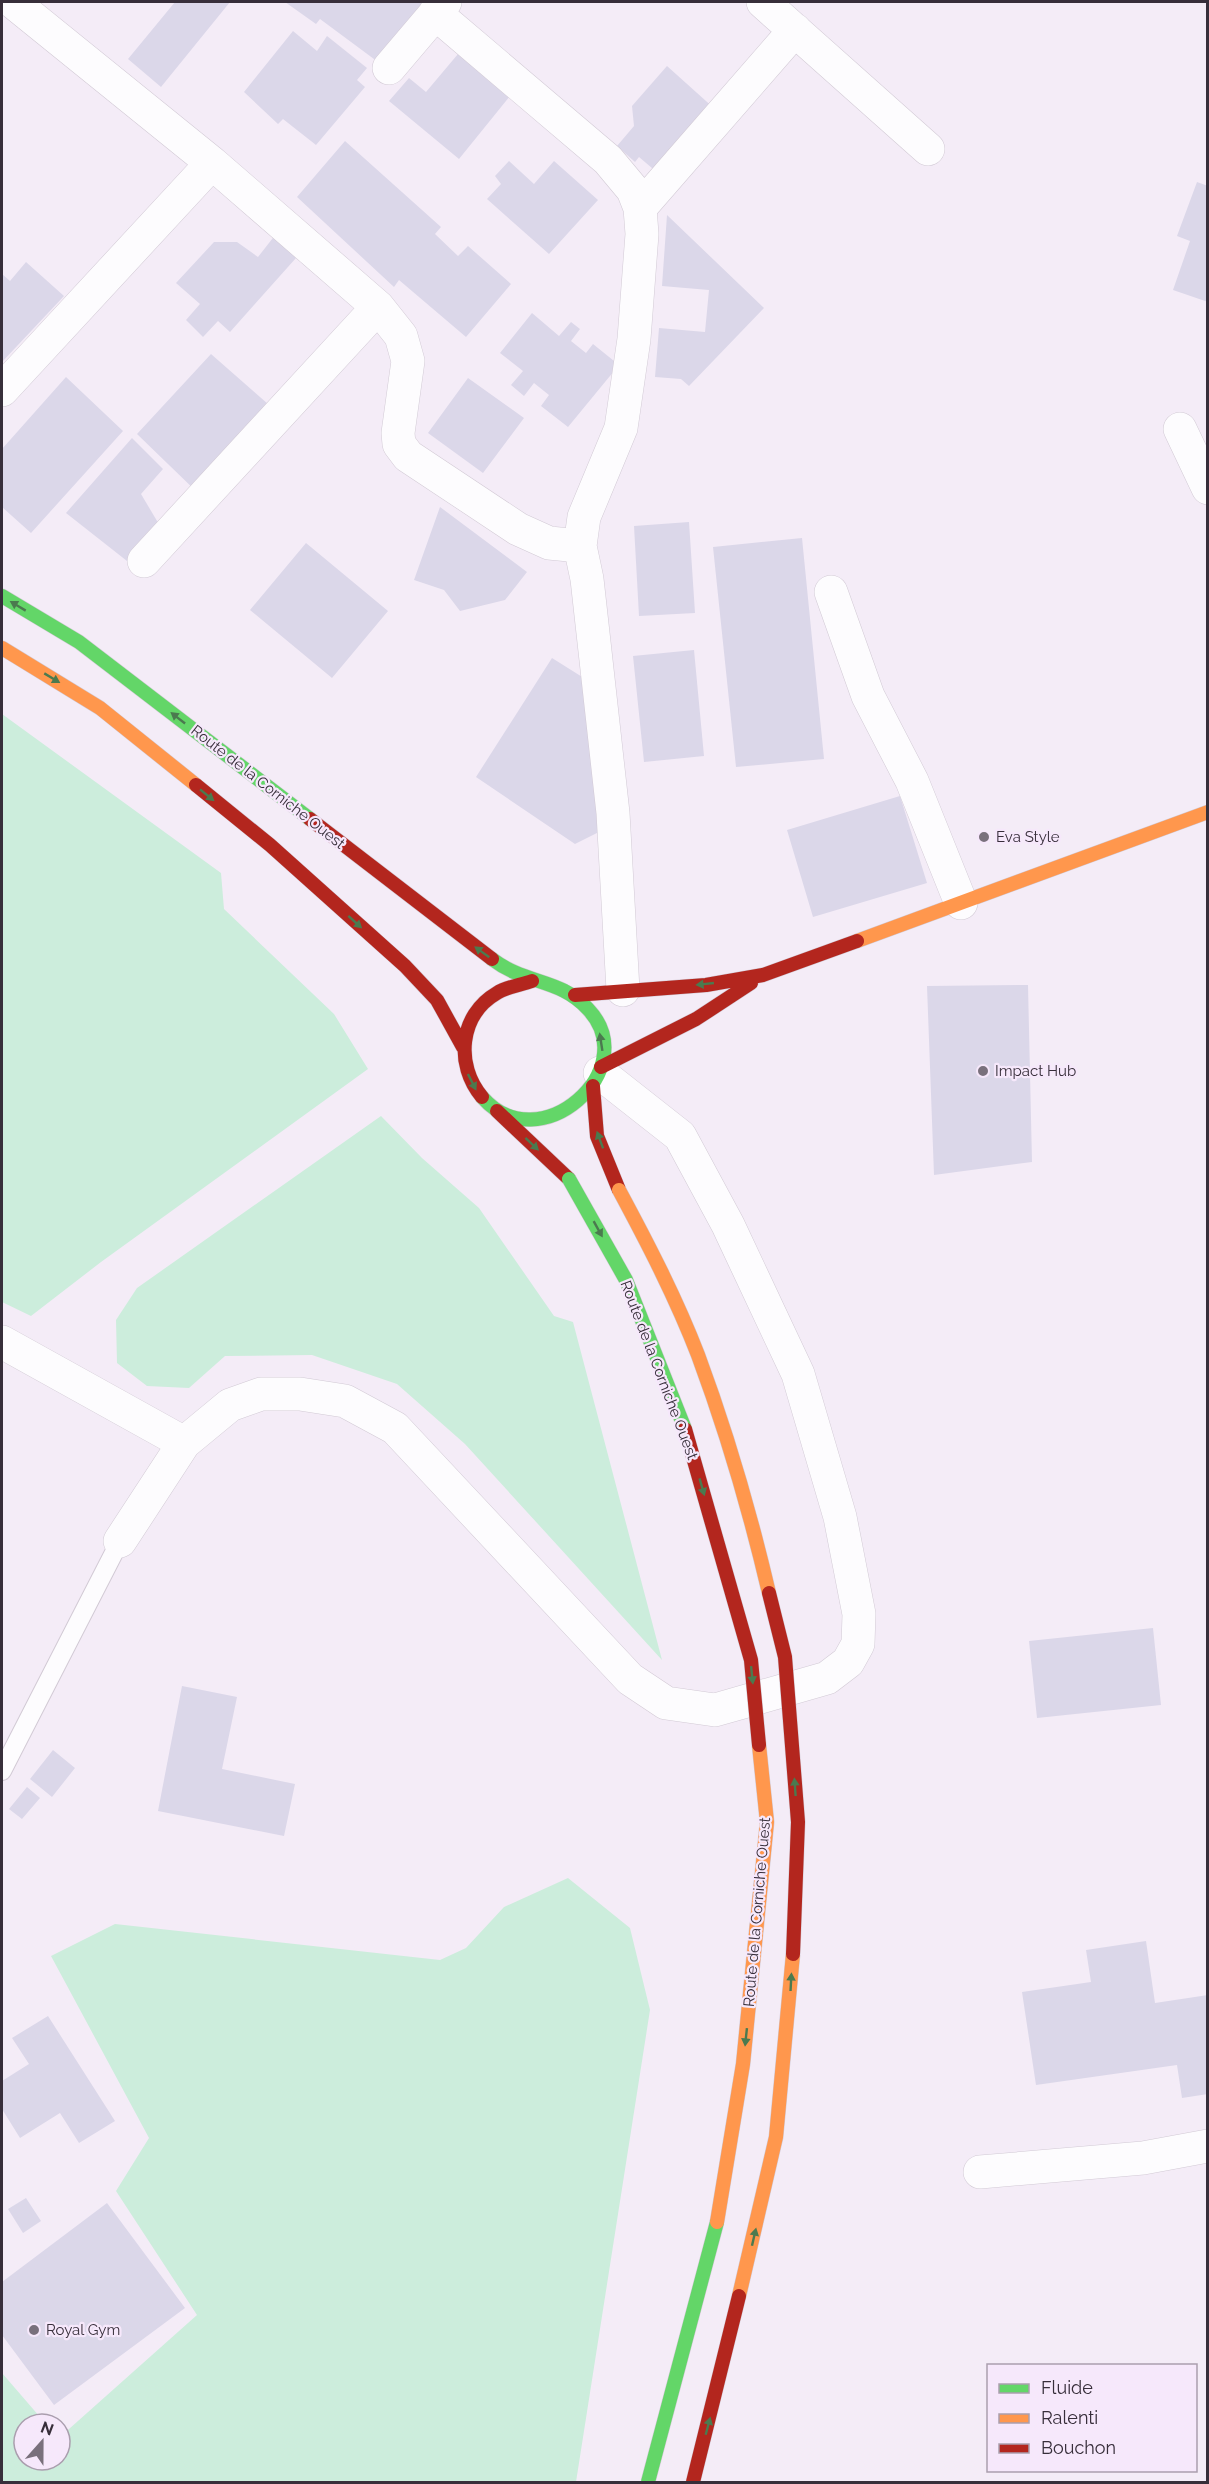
<svg xmlns="http://www.w3.org/2000/svg" width="1209" height="2484" font-family="Raleway,sans-serif">
	<rect width="100%" height="100%" fill="#f4ecf7"/>
	<path fill="#cceddc" d="M2,714L221,873L224,909L334,1014L368,1069L101,1262L31,1316L2,1302Z
		M381,1116L422,1158L479,1208L554,1316L573,1322L662,1660L465,1444L397,1384L312,1355L225,1356L189,1388L147,1386L117,1363L116,1320L137,1288Z
		M568,1878L630,1928L650,2010L576,2482H2V2373L46,2424H24V2460H60V2437L197,2315L116,2191L149,2138L51,1956L115,1924L440,1960L466,1948L504,1907Z"/>
	<path fill="#dbd7e9" d="M175,2H230L161,87L128,59Z
		M285,2H435L378,62L320,19L316,24Z
		M293,31L317,51L327,36L367,68L357,80L365,87L316,145L283,119L278,124L244,92Z
		M458,54L510,96L459,159L389,101L409,78L426,92Z
		M667,66L716,110L659,174L639,157L635,162L617,146L634,126L632,106Z
		M345,141L441,227L435,234L458,256L468,246L511,284L466,337L399,280L394,287L297,197Z
		M509,161L534,184L554,161L598,200L549,254L487,199L501,184L495,176Z
		M1197,182L1208,186V302L1173,290L1190,241L1177,236Z
		M667,215L764,308L689,386L681,379L655,377L659,328L705,332L709,290L662,286Z
		M276,234L296,258L230,332L218,321L203,337L186,320L200,304L176,283L214,242H237L258,257Z
		M26,262L64,296L2,362V274L10,281Z
		M532,313L559,336L571,322L580,329L571,341L586,353L593,344L619,365L568,427L541,406L549,395L534,383L524,396L511,385L523,371L500,353Z
		M211,354L276,411L200,495L137,434Z
		M66,377L123,431L31,533L2,507V449Z
		M468,378L524,418L483,473L428,433Z
		M132,438L163,469L141,494L160,526L127,561L66,513Z
		M440,507L527,572L505,600L460,611L444,590L414,580Z
		M689,522L695,613L639,616L634,526Z
		M802,538L824,759L736,767L713,547Z
		M306,543L388,611L332,678L250,610Z
		M694,650L704,756L644,762L633,656Z
		M552,658L587,680L601,831L575,844L476,777Z
		M900,796L927,883L813,917L787,830Z
		M1028,985L1032,1162L934,1175L927,986Z
		M1153,1628L1161,1705L1037,1718L1029,1641Z
		M182,1686L237,1697L222,1769L295,1784L284,1836L158,1811Z
		M53,1750L75,1768L52,1797L30,1779Z
		M27,1787L40,1798L22,1819L9,1809Z
		M1146,1941L1155,2003L1208,1995V2094L1182,2098L1177,2065L1036,2085L1022,1992L1091,1982L1086,1950Z
		M48,2016L115,2121L79,2143L60,2113L20,2138L2,2109V2081L29,2064L12,2038Z
		M26,2198L41,2221L23,2233L8,2209Z
		M107,2203L185,2308L54,2405L2,2335V2282Z"/>
	<g fill="none" stroke-linecap="round" stroke-linejoin="round">
		<g stroke="#d2cad5" stroke-width="20">
			<path id="lane" d="M2,1771L120,1541"/>
		</g>
		<g stroke="#d2cad5" stroke-width="34">
			<path id="street" d="M13,2L212,163L378,307L401,336L408,361L398,433L399,444L408,456L518,529L549,543L580,546
				M763,2L928,149
				M435,13L608,160L633,190L640,208L642,234L634,339L621,428L584,517L580,546L587,579L613,813L623,990
				M389,68L445,2
				M640,208L795,30
				M2,390L212,163
				M1180,429L1208,488
				M144,561L378,307
				M831,592L868,696L912,781L961,903
				M2,1342L184,1443
				M120,1541L184,1443L230,1405L261,1394H300L345,1401L395,1428L630,1679L666,1703L715,1710L827,1678L848,1662L858,1644L859,1614L840,1517L798,1374L728,1225L680,1136L600,1073
				M980,2172L1143,2158L1208,2146"/>
		</g>
		<g stroke="#d2cad5" stroke-width="15">
			<path id="fast" d="M2,596L79,642L310,819
				M482,1097C539,1163 645,1069 588,1009C560,978 526,985 492,959"/>
		</g>
		<g stroke="#d2cad5" stroke-width="15">
			<path id="slow" d="M2,648L100,708L196,785
				M857,941L1208,812"/>
		</g>
		<g stroke="#d2cad5" stroke-width="15">
			<path id="jam" d="M196,785L270,845L405,966L437,1000L463,1047
				M310,819L492,959
				M575,995L706,985L763,975L857,941
				M601,1067L696,1019L751,983
				M593,1086L597,1136L619,1190
				M482,1097C455,1065 459,1015 497,993C506,987 521,985 532,981
				M497,1111L569,1179"/>
		</g>
		<use href="#lane" stroke="#fdfcfe" stroke-width="18"/>
		<use href="#street" stroke="#fdfcfe" stroke-width="33"/>
		<use href="#fast" stroke="#63d668" stroke-width="14"/>
		<use href="#slow" stroke="#ff974d" stroke-width="14"/>
		<use href="#jam" stroke="#b3261e" stroke-width="14"/>
		<g stroke="#d2cad5" stroke-width="15" stroke-linecap="butt">
			<path id="fast-bridge" d="M569,1179L626,1280L685,1429
				M648,2482L717,2222"/>
		</g>
		<g stroke="#d2cad5" stroke-width="15" stroke-linecap="butt">
			<path id="slow-bridge" d="M619,1190C648,1244 676,1298 698,1355C727,1433 750,1512 769,1593
				M717,2222L743,2064L767,1822L759,1745
				M739,2296L776,2137L793,1954"/>
		</g>
		<g stroke="#d2cad5" stroke-width="15" stroke-linecap="butt">
			<path id="jam-bridge" d="M685,1429L751,1660L759,1745
				M769,1593L785,1657L798,1822L793,1954
				M693,2482L739,2296"/>
		</g>
		<use href="#fast-bridge" stroke="#63d668" stroke-width="14"/>
		<use href="#slow-bridge" stroke="#ff974d" stroke-width="14"/>
		<use href="#jam-bridge" stroke="#b3261e" stroke-width="14"/>
	</g>
	<defs><path id="oneway-solid" d="M-6-.8H1V-3.2L6.5 0L1 3.2V.8H-6Z" transform="scale(1.5)"/></defs>
	<g fill="#4b7a4f">
		<use href="#oneway-solid" transform="translate(18 606) rotate(-149)"/>
		<use href="#oneway-solid" transform="translate(52 678) rotate(31)"/>
		<use href="#oneway-solid" transform="translate(178 718) rotate(-142)"/>
		<use href="#oneway-solid" transform="translate(207 795) rotate(39)"/>
		<use href="#oneway-solid" transform="translate(355 922) rotate(42)"/>
		<use href="#oneway-solid" transform="translate(482 952) rotate(-144)"/>
		<use href="#oneway-solid" transform="translate(705 984) rotate(174)"/>
		<use href="#oneway-solid" transform="translate(601 1042) rotate(-99)"/>
		<use href="#oneway-solid" transform="translate(472 1082) rotate(63)"/>
		<use href="#oneway-solid" transform="translate(600 1140) rotate(-110)"/>
		<use href="#oneway-solid" transform="translate(532 1144) rotate(43)"/>
		<use href="#oneway-solid" transform="translate(598 1229) rotate(61)"/>
		<use href="#oneway-solid" transform="translate(702 1487) rotate(74)"/>
		<use href="#oneway-solid" transform="translate(752 1675) rotate(84)"/>
		<use href="#oneway-solid" transform="translate(795 1787) rotate(-94)"/>
		<use href="#oneway-solid" transform="translate(791 1982) rotate(-87)"/>
		<use href="#oneway-solid" transform="translate(746 2037) rotate(96)"/>
		<use href="#oneway-solid" transform="translate(754 2237) rotate(-77)"/>
		<use href="#oneway-solid" transform="translate(708 2426) rotate(-75)"/>
	</g>
	<g fill="#79707c" stroke="#f6e8fb" stroke-width="2">
		<circle cx="984" cy="837" r="6"/>
		<circle cx="983" cy="1071" r="6"/>
		<circle cx="34" cy="2330" r="6"/>
	</g>
	<g text-anchor="middle" stroke-width="4.5" stroke-linejoin="round" paint-order="stroke">
		<g font-size="15" fill="#372e3a" stroke="#f6e8fb">
			<text transform="translate(268 787) rotate(38)" y="5">Route de la Corniche Ouest</text>
			<text transform="translate(659 1370) rotate(69)" y="5">Route de la Corniche Ouest</text>
			<text transform="translate(757 1912) rotate(-85)" y="5">Route de la Corniche Ouest</text>
		</g>
		<g font-size="15" fill="#372e3a" stroke="#f6e8fb" text-anchor="start">
			<text x="996" y="842">Eva Style</text>
			<text x="995" y="1076">Impact Hub</text>
			<text x="46" y="2335">Royal Gym</text>
		</g>
	</g>
	<rect width="1209" height="2484" fill="none" stroke="#372e3a" stroke-width="6"/>
	<rect x="987" y="2364" width="210" height="108" fill="#f6e8fb" stroke="#aa9eae" stroke-width="1.5"/>
	<rect x="999" y="2384" width="30" height="9" fill="#63d668" stroke="#aa9eae" stroke-width="1.5"/>
	<text x="1041" y="2394" font-size="18" fill="#372e3a">Fluide</text>
	<rect x="999" y="2414" width="30" height="9" fill="#ff974d" stroke="#aa9eae" stroke-width="1.5"/>
	<text x="1041" y="2424" font-size="18" fill="#372e3a">Ralenti</text>
	<rect x="999" y="2444" width="30" height="9" fill="#b3261e" stroke="#aa9eae" stroke-width="1.5"/>
	<text x="1041" y="2454" font-size="18" fill="#372e3a">Bouchon</text>
	<g transform="translate(42 2442) rotate(21)"><circle r="28" fill="#f6e8fb" stroke="#aa9eae" stroke-width="1.5"/>
	<path d="M0-4.5L10 22L0 15L-10 22Z" fill="#79707c"/>
	<text y="-9" font-size="16" font-weight="bold" text-anchor="middle" fill="#372e3a">N</text>
	</g>
</svg>
